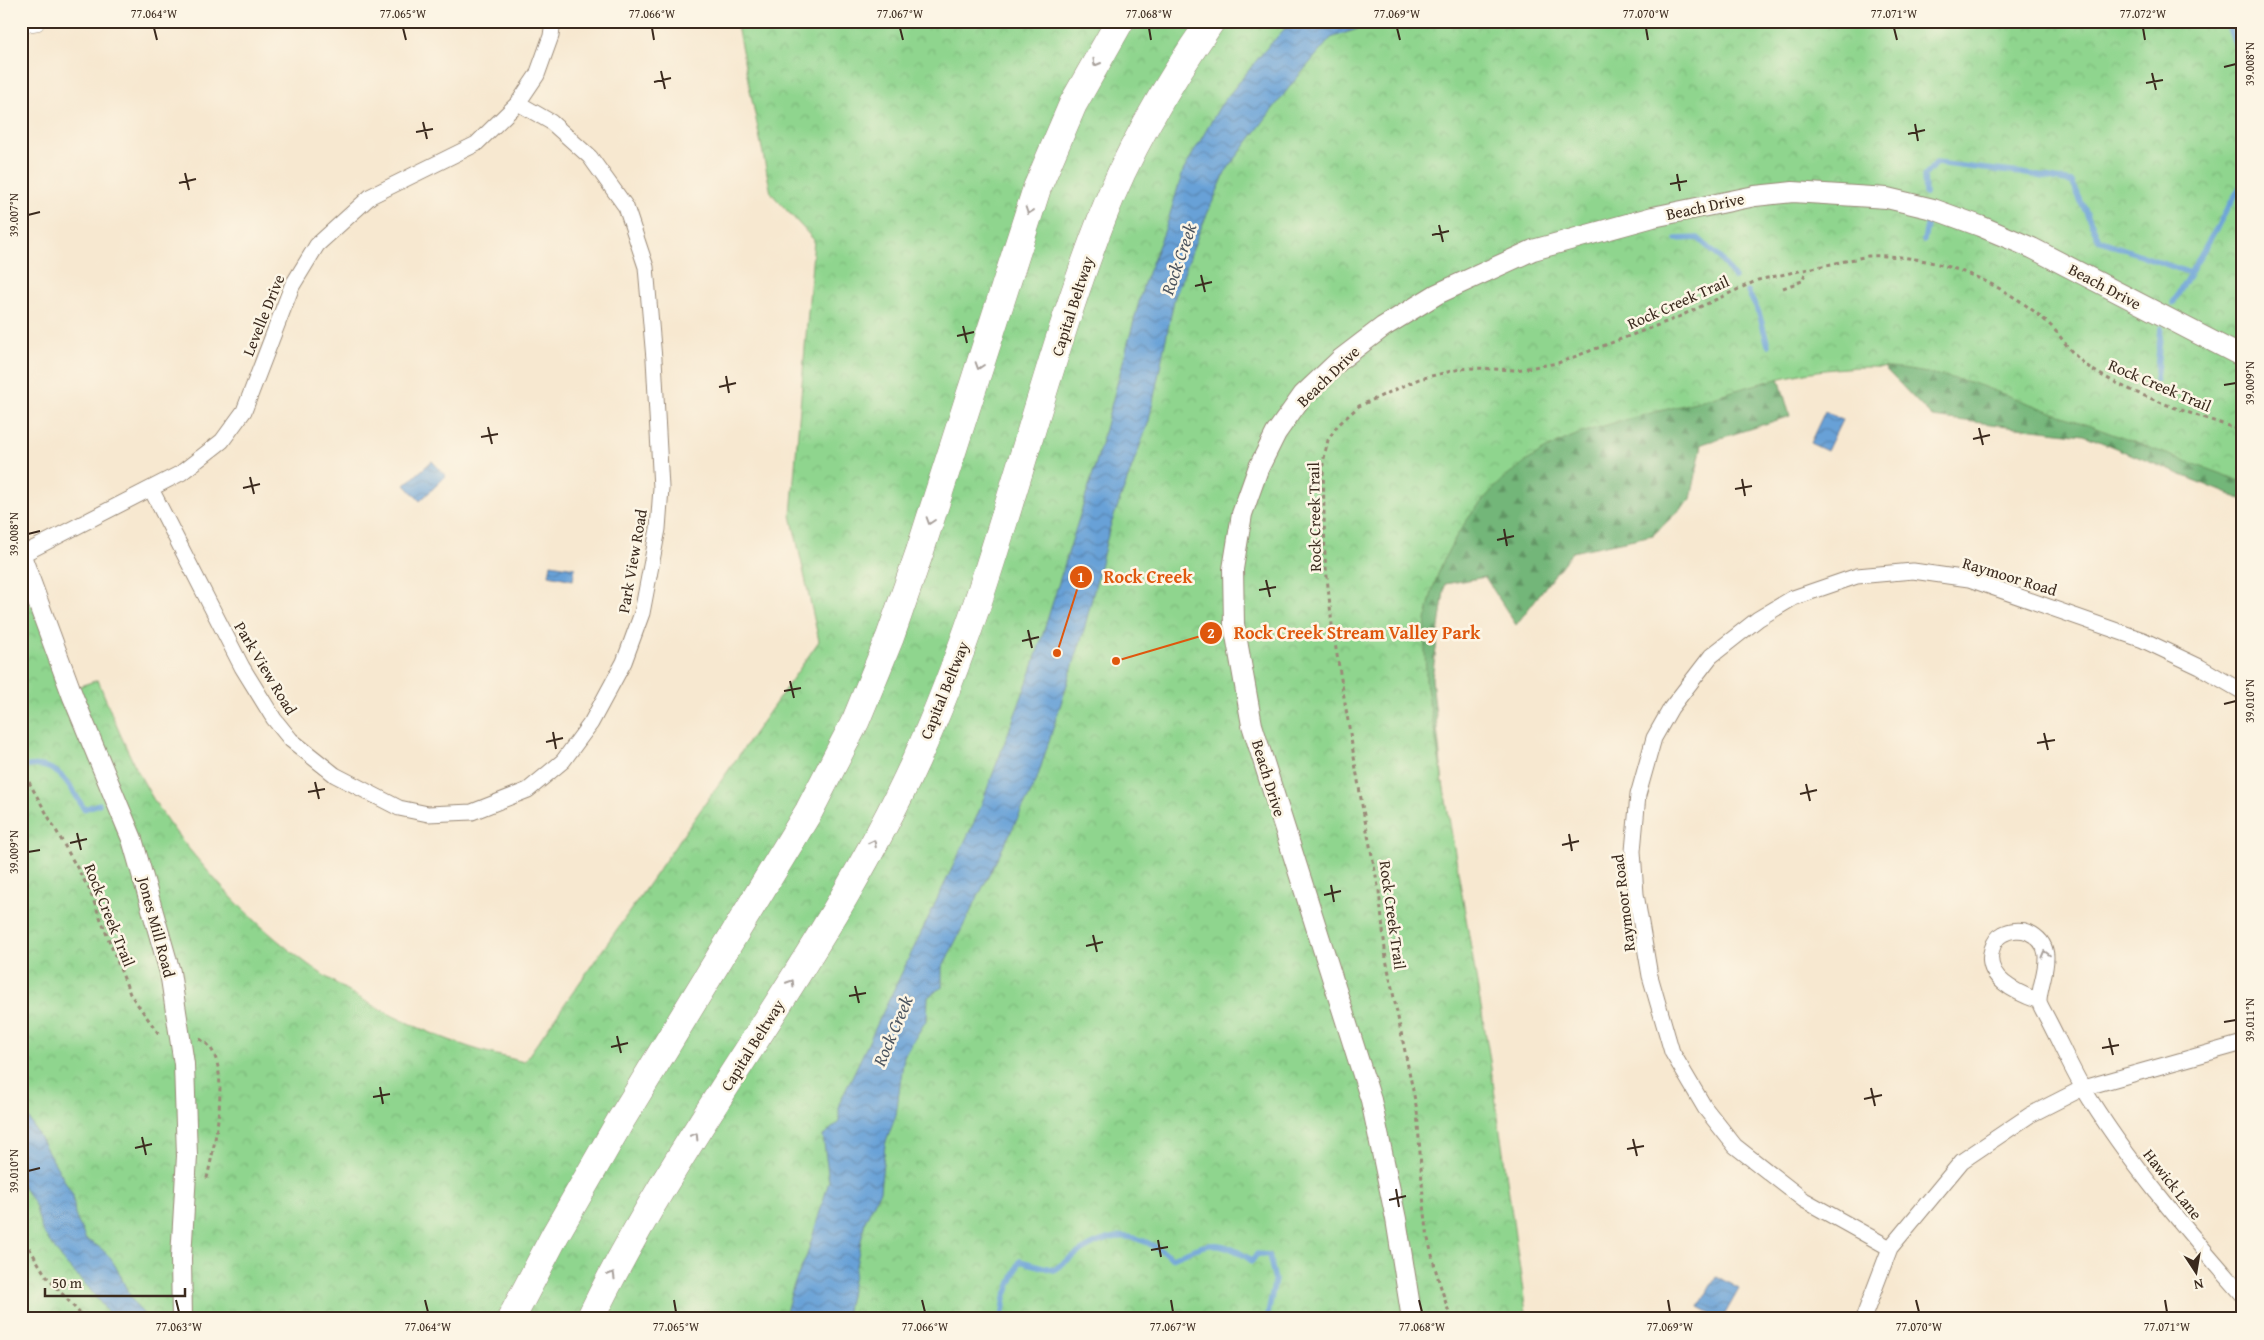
<svg xmlns="http://www.w3.org/2000/svg" width="2264" height="1340" font-family="'Gentium Book Plus',serif">
	<defs>
		<pattern id="forest-firs" width="22" height="20" patternUnits="userSpaceOnUse" patternTransform="scale(1.25)"><rect width="22" height="20" fill="#73b679"/><path d="M5 1l3.5 6h-7zM16 11l3.5 6h-7z" fill="#609463"/></pattern>
		<pattern id="park-crowns" width="20" height="18" patternUnits="userSpaceOnUse" patternTransform="scale(1.25)"><rect width="20" height="18" fill="#8fd58e"/><path d="M2 6a3 3 0 1 1 6 0M12 15a3 3 0 1 1 6 0" fill="none" stroke="#7cb77a"/></pattern>
		<pattern id="water-waves" width="16" height="10" patternUnits="userSpaceOnUse" patternTransform="scale(1.25)"><rect width="16" height="10" fill="#68a1d7"/><path d="M0 5q4-4 8 0t8 0" fill="none" stroke="#5783ae"/></pattern>
	</defs>
	<rect width="100%" height="100%" fill="#fcf5e5"/>
	<filter id="ink" filterUnits="userSpaceOnUse"><feTurbulence type="fractalNoise" baseFrequency=".02" numOctaves="2"/><feDisplacementMap in="SourceGraphic" scale="10" xChannelSelector="R" yChannelSelector="G"/><feConvolveMatrix kernelMatrix="1 2 1 2 8 2 1 2 1" color-interpolation-filters="sRGB"/></filter>
	<filter id="wash" filterUnits="userSpaceOnUse"><feTurbulence type="fractalNoise" baseFrequency=".0096" numOctaves="4" result="noise"/><feDisplacementMap in="SourceGraphic" scale="20" xChannelSelector="R" yChannelSelector="G"/><feGaussianBlur stdDeviation="1.12" result="paint"/><feColorMatrix in="noise" values="0 0 0 0 0 0 0 0 0 0 0 0 0 0 0 0 0 1.4 0 .05"/><feComposite in="paint" operator="in"/></filter>
	<g filter="url(#wash)">
		<rect width="100%" height="100%" fill="#f7e8d0"/>
		<path fill="url(#forest-firs)" stroke="#57704c" d="M1872,355L2243,431V500L2084,435L1932,417Z
			M1779,378L1790,416L1702,444L1691,499L1653,535L1572,552L1516,625L1485,577L1445,584L1432,678L1454,892L1339,473Z"/>
		<path fill="url(#park-crowns)" stroke="#658056" d="M736,21H2243V482L1973,383C1931,373 1889,364 1846,368C1795,371 1744,388 1695,402C1658,412 1619,420 1582,433C1499,462 1434,540 1425,629C1424,646 1426,665 1426,682L1489,1054L1527,1319H21V533L74,688L98,680C113,718 128,755 148,790C164,819 185,845 206,869C276,952 366,1013 469,1047C487,1053 505,1057 524,1062L819,641L791,515L814,240L771,193Z"/>
		<path fill="url(#water-waves)" stroke="#52667a" d="M1292,21H1381L1331,38L1291,85L1226,171L1198,235L1174,300L1149,421L1110,527L1083,634L1036,782L942,968V987L928,997L927,1019L904,1056L896,1115L885,1145L880,1191L865,1221L846,1315L844,1319H789L786,1312L793,1287L807,1255L829,1181L823,1136L839,1122V1104L977,816L1031,672L1094,470L1144,283L1166,227L1183,171L1220,106L1264,51Z
			M2221,21H2243V34L2225,25Z
			M1825,411L1842,420L1827,451L1810,443Z
			M432,461L446,476L420,501L405,485Z
			M551,564L575,568L573,580L549,575Z
			M21,1105L73,1195L75,1215L86,1240C116,1252 118,1276 133,1301C137,1307 143,1313 148,1319H113L88,1287L64,1262L42,1231L35,1205L21,1183Z
			M1716,1276L1739,1289L1722,1319L1699,1307Z"/>
		<g fill="none" stroke-linecap="round" stroke-linejoin="round">
			<path stroke="#68a1d7" stroke-width="5.5" d="M2226,21L2243,63
				M1925,194L1924,176L1936,163L2021,173L2072,182L2099,240L2190,273
				M1676,239L1698,238L1719,257L1735,278
				M1924,240L1928,221
				M1748,292L1759,313L1768,345
				M2173,303L2243,182
				M2156,380L2161,328
				M29,766C59,761 71,787 84,809L99,804
				M1002,1319L1005,1297L1020,1261L1054,1270C1074,1255 1100,1235 1127,1237C1143,1238 1160,1249 1172,1258C1208,1243 1219,1237 1252,1261L1257,1254L1269,1255L1275,1280L1267,1319"/>
		</g>
	</g>
	<g filter="url(#ink)">
		<g fill="none" stroke-linecap="round" stroke-linejoin="round">
			<g stroke="#998977" stroke-width="9">
				<path id="service" d="M21,29L39,26"/>
			</g>
			<g stroke="#998977" stroke-width="17">
				<path id="minor" d="M151,489L242,667L274,719L291,740L335,775L399,808L428,814L472,812L528,790L563,761L591,723L624,662L642,613L658,529L661,488L654,359L646,267L626,207L590,157L551,122L518,103
					M21,555L181,473L222,441L244,411L292,286L317,245L371,196L476,144L518,103L537,75L551,36L553,21
					M2039,1001C2017,993 1983,978 1992,949C1994,942 1997,937 2003,934C2010,930 2021,929 2028,932C2060,947 2040,977 2039,1000C2039,1004 2043,1010 2045,1014C2058,1038 2069,1064 2083,1088C2128,1162 2186,1230 2243,1295
					M1890,1248L1804,1200L1735,1146L1705,1108L1672,1052L1650,976L1636,894L1633,851L1638,795L1654,738L1671,708L1711,656L1758,619L1793,598L1857,576L1913,571L1969,579L2143,640L2200,667L2243,692
					M1863,1319L1890,1248L1962,1161L2030,1115L2083,1088L2243,1043"/>
			</g>
			<g stroke="#998977" stroke-width="22">
				<path id="tertiary" d="M21,556L73,697L132,839L170,972L184,1064L187,1156L181,1258L182,1319
					M1412,1319L1396,1219L1371,1100L1252,725L1234,624L1233,569L1242,514L1258,469L1276,433L1303,395L1341,359L1383,327L1437,294L1533,250L1653,217L1755,196L1793,192L1887,198L1933,209L1980,226L2032,248L2243,357"/>
			</g>
			<g stroke="#998977" stroke-width="29">
				<path id="motorway" d="M511,1319L555,1235L621,1120L809,811L856,720L890,637L920,551L1037,188L1073,104L1120,21
					M590,1319C684,1125 826,957 916,760C996,586 1033,396 1102,218C1129,148 1168,83 1211,21"/>
			</g>
			<path stroke="#998977" stroke-width="3" stroke-dasharray="4 4" stroke-linecap="butt" d="M1783,288L1802,281L1807,269
				M21,768L89,889L130,994L159,1034
				M199,1039C237,1053 213,1153 206,1182
				M21,1234L46,1276L85,1319
				M1451,1319L1437,1275L1428,1239L1423,1196L1417,1110L1386,959L1379,891L1362,805L1332,625L1325,558L1324,514L1323,463L1328,440L1337,426L1359,406L1419,379L1460,369L1475,368L1516,370L1558,363L1674,319L1758,280L1868,256C1932,253 2004,281 2051,326C2059,334 2065,344 2072,352C2081,362 2093,371 2105,377C2148,401 2197,415 2243,431"/>
			<use href="#service" stroke="#fff" stroke-width="8"/>
			<use href="#minor" stroke="#fff" stroke-width="15"/>
			<use href="#tertiary" stroke="#fff" stroke-width="20"/>
			<use href="#motorway" stroke="#fff" stroke-width="28"/>
		</g>
		<defs><path id="oneway-chevron" d="M-2-3.5L2.5 0L-2 3.5" fill="none" stroke-width="1.6" stroke-linecap="round" stroke-linejoin="round" transform="scale(1.25)"/></defs>
		<g stroke="#a79f9a">
			<use href="#oneway-chevron" transform="translate(1096 63) rotate(120)"/>
			<use href="#oneway-chevron" transform="translate(1029 211) rotate(109)"/>
			<use href="#oneway-chevron" transform="translate(979 366) rotate(108)"/>
			<use href="#oneway-chevron" transform="translate(930 521) rotate(108)"/>
			<use href="#oneway-chevron" transform="translate(873 843) rotate(-63)"/>
			<use href="#oneway-chevron" transform="translate(2045 954) rotate(-105)"/>
			<use href="#oneway-chevron" transform="translate(791 983) rotate(-58)"/>
			<use href="#oneway-chevron" transform="translate(695 1136) rotate(-58)"/>
			<use href="#oneway-chevron" transform="translate(612 1275) rotate(-60)"/>
		</g>
	</g>
	<path fill="none" stroke="#3b2a1e" stroke-width="2" d="M154,28L157,40M403,28L406,40M652,28L654,40M900,28L903,40M1149,28L1151,40M1397,28L1400,40M1646,28L1648,40M1894,28L1897,40M2143,28L2145,40M2224,67L2236,64M661,71L665,89M2152,73L2156,90M654,82L671,78M2146,83L2163,80M423,122L427,139M1915,124L1918,141M416,132L433,129M1908,134L1925,130M185,173L189,190M1677,174L1680,191M179,183L196,179M1670,184L1687,181M28,215L40,212M1439,225L1443,242M1432,235L1449,231M1201,275L1205,292M1195,286L1212,282M963,326L967,343M957,336L974,332M726,376L729,393M2224,385L2236,383M719,387L736,383M488,427L492,444M1979,428L1983,445M481,437L498,434M1973,439L1990,435M250,477L254,494M1742,479L1745,496M243,488L260,484M1735,489L1752,486M1504,529L1507,546M28,534L40,531M1497,540L1514,536M1266,580L1270,597M1259,590L1276,587M1028,630L1032,648M1022,641L1039,637M790,681L794,698M784,691L801,688M2224,704L2236,701M553,732L556,749M2044,733L2048,750M546,742L563,738M2037,743L2055,740M315,782L319,799M1806,784L1810,801M308,792L325,789M1800,794L1817,790M77,833L81,850M1569,834L1572,851M70,843L87,839M1562,845L1579,841M28,852L40,850M1331,885L1334,902M1324,895L1341,891M1093,935L1097,952M1086,946L1103,942M855,986L859,1003M849,996L866,993M2224,1022L2236,1020M617,1036L621,1053M2109,1038L2113,1055M611,1047L628,1043M2102,1048L2119,1045M380,1087L383,1104M1871,1088L1875,1106M373,1097L390,1094M1864,1099L1882,1095M142,1137L146,1155M1633,1139L1637,1156M135,1148L152,1144M1627,1149L1644,1146M28,1171L40,1168M1396,1189L1399,1207M1389,1200L1406,1196M1158,1240L1161,1257M1151,1250L1168,1247M176,1300L179,1312M425,1300L428,1312M674,1300L676,1312M922,1300L925,1312M1171,1300L1173,1312M1419,1300L1422,1312M1668,1300L1670,1312M1916,1300L1919,1312M2165,1300L2167,1312"/>
	<g text-anchor="middle" stroke-width="5" stroke-linejoin="round" paint-order="stroke">
		<g font-size="16" fill="#3b2a1e" stroke="#fcf5e5">
			<text transform="translate(1705 206) rotate(-12)" y="6">Beach Drive</text>
			<text transform="translate(2105 286) rotate(28)" y="6">Beach Drive</text>
			<text transform="translate(1678 302) rotate(-24)" y="6">Rock Creek Trail</text>
			<text transform="translate(1072 306) rotate(-72)" y="6">Capital Beltway</text>
			<text transform="translate(263 315) rotate(-68)" y="6">Levelle Drive</text>
			<text transform="translate(1328 376) rotate(-44)" y="6">Beach Drive</text>
			<text transform="translate(2160 385) rotate(23)" y="6">Rock Creek Trail</text>
			<text transform="translate(1314 517) rotate(-91)" y="6">Rock Creek Trail</text>
			<text transform="translate(632 561) rotate(-80)" y="6">Park View Road</text>
			<text transform="translate(2010 576) rotate(17)" y="6">Raymoor Road</text>
			<text transform="translate(266 668) rotate(59)" y="6">Park View Road</text>
			<text transform="translate(944 690) rotate(-68)" y="6">Capital Beltway</text>
			<text transform="translate(1269 778) rotate(73)" y="6">Beach Drive</text>
			<text transform="translate(1623 903) rotate(-97)" y="6">Raymoor Road</text>
			<text transform="translate(110 915) rotate(68)" y="6">Rock Creek Trail</text>
			<text transform="translate(1393 915) rotate(82)" y="6">Rock Creek Trail</text>
			<text transform="translate(157 927) rotate(75)" y="6">Jones Mill Road</text>
			<text transform="translate(752 1045) rotate(-58)" y="6">Capital Beltway</text>
			<text transform="translate(2173 1184) rotate(52)" y="6">Hawick Lane</text>
		</g>
		<g font-size="18" font-style="italic" fill="#4b545f" stroke="#fcf5e5">
			<text transform="translate(1179 259) rotate(-71)" y="6">Rock Creek</text>
			<text transform="translate(893 1031) rotate(-67)" y="6">Rock Creek</text>
		</g>
	</g>
	<path fill="none" stroke="#df570d" stroke-width="2" d="M1057 653L1081 577M1116 661L1211 633"/>
	<g fill="#df570d" stroke="#fcf5e5" stroke-width="2">
		<circle cx="1057" cy="653" r="5"/>
		<circle cx="1116" cy="661" r="5"/>
		<circle cx="1081" cy="577" r="12"/>
		<circle cx="1211" cy="633" r="12"/>
	</g>
	<g font-size="15" text-anchor="middle" font-weight="bold" fill="#fff">
		<text x="1081" y="582">1</text>
		<text x="1211" y="638">2</text>
	</g>
	<g font-size="18" text-anchor="middle" font-weight="bold" fill="#df570d" stroke="#fcf5e5" stroke-width="5" stroke-linejoin="round" paint-order="stroke">
		<text x="1148" y="583">Rock Creek</text>
		<text x="1357" y="639">Rock Creek Stream Valley Park</text>
	</g>
	<rect width="2264" height="1340" fill="none" stroke="#fcf5e5" stroke-width="55"/>
	<g transform="translate(2196 1272) rotate(168)" stroke="#fcf5e5" stroke-width="4" paint-order="stroke">
	<path d="M0-4L9 19L0 12L-9 19Z" fill="#3b2a1e"/>
	<text y="-8" font-size="14" font-weight="bold" text-anchor="middle" fill="#3b2a1e">N</text>
	</g>
	<path d="M45 1288v8h140v-8" fill="none" stroke="#3b2a1e" stroke-width="2.5"/>
	<text x="52" y="1288" font-size="15" fill="#3b2a1e" stroke="#fcf5e5" stroke-width="4" paint-order="stroke">50 m</text>
	<rect x="28" y="28" width="2208" height="1284" fill="none" stroke="#3b2a1e" stroke-width="2"/>
	<g font-size="12" text-anchor="middle" fill="#3b2a1e">
		<text x="154" y="18">77.064°W</text>
		<text x="403" y="18">77.065°W</text>
		<text x="652" y="18">77.066°W</text>
		<text x="900" y="18">77.067°W</text>
		<text x="1149" y="18">77.068°W</text>
		<text x="1397" y="18">77.069°W</text>
		<text x="1646" y="18">77.070°W</text>
		<text x="1894" y="18">77.071°W</text>
		<text x="2143" y="18">77.072°W</text>
		<text transform="translate(2250 64) rotate(-90)" y="4">39.008°N</text>
		<text transform="translate(14 215) rotate(-90)" y="4">39.007°N</text>
		<text transform="translate(2250 383) rotate(-90)" y="4">39.009°N</text>
		<text transform="translate(14 534) rotate(-90)" y="4">39.008°N</text>
		<text transform="translate(2250 701) rotate(-90)" y="4">39.010°N</text>
		<text transform="translate(14 852) rotate(-90)" y="4">39.009°N</text>
		<text transform="translate(2250 1020) rotate(-90)" y="4">39.011°N</text>
		<text transform="translate(14 1171) rotate(-90)" y="4">39.010°N</text>
		<text x="179" y="1331">77.063°W</text>
		<text x="428" y="1331">77.064°W</text>
		<text x="676" y="1331">77.065°W</text>
		<text x="925" y="1331">77.066°W</text>
		<text x="1173" y="1331">77.067°W</text>
		<text x="1422" y="1331">77.068°W</text>
		<text x="1670" y="1331">77.069°W</text>
		<text x="1919" y="1331">77.070°W</text>
		<text x="2167" y="1331">77.071°W</text>
	</g>
</svg>
